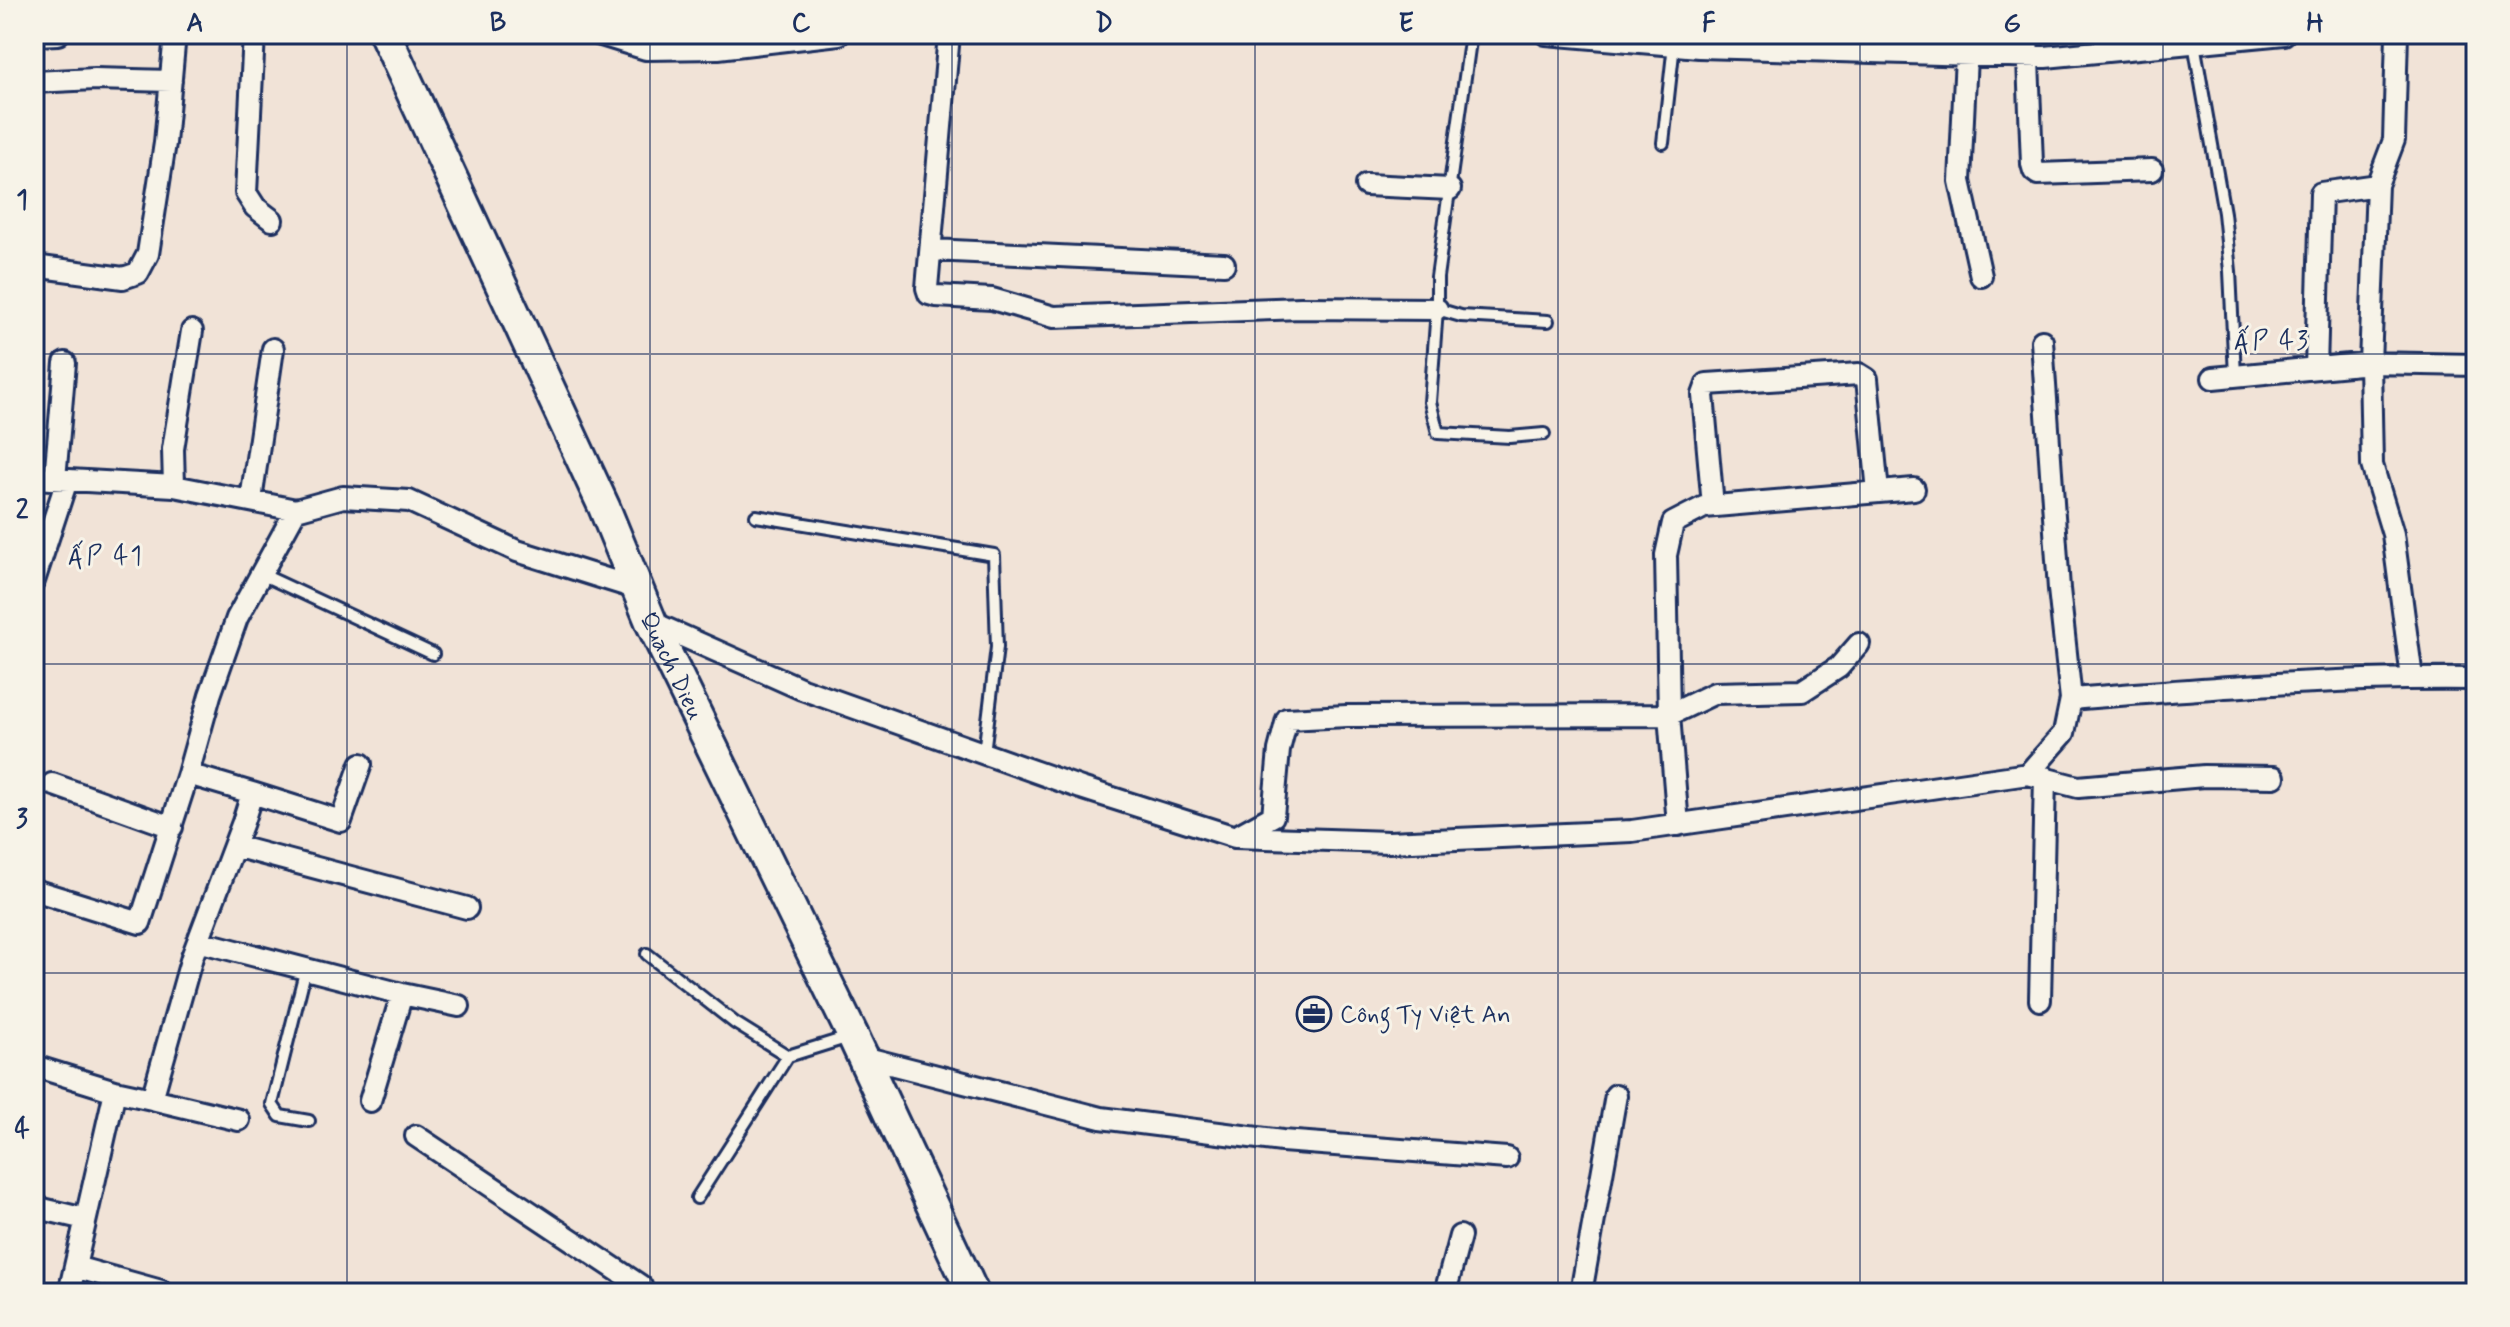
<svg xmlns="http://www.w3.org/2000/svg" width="2510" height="1327" font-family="Mynerve,sans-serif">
	<rect width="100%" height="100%" fill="#f1e3d7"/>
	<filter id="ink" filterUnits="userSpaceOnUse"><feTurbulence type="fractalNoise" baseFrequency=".0125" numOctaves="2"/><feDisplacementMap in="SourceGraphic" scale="16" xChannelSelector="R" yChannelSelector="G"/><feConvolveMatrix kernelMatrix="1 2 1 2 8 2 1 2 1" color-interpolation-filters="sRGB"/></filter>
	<g filter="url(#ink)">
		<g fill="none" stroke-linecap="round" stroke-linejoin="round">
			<g stroke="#1b2f5e" stroke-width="16">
				<path id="service" d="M1471,34L1437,277V309L1430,402L1438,433L1510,437L1544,434
					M2194,43L2224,213L2230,271L2235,376
					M1663,143L1674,44
					M1437,309L1461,316L1548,321
					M756,516L994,555L997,647L984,753
					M261,574L433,654
					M647,954L735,1023L788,1056L849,1037
					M306,968L272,1104L280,1116L309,1121
					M697,1198L788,1056"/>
			</g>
			<g stroke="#1b2f5e" stroke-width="26">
				<path id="minor" d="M254,34L246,193L255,207L272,220
					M598,34L646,49L718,48L839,34
					M949,34L927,288L929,294L936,296L992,299L1054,317L1301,308L1437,309
					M1546,34L1699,47L2045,57L2284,34
					M2027,34L2032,164L2034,171L2038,174L2152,170
					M34,35L58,34
					M1966,56L1960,181L1981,276
					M34,82L95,79L171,81
					M1366,185L1450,189
					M2377,185L2370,363L2372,465L2393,534L2412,678
					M932,250L1224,264
					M34,266L123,278L138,273L148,254L165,143L175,34
					M2042,341L2059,589L2071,699
					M2316,368L2321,193L2377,185L2394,140L2397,34
					M2213,378L2370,363L2476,365
					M34,478L174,486L296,510L343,497L409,501L517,551L635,588
					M55,479L65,363
					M174,486L173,449L192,331
					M251,500L273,349
					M1713,506L1703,395L1707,384L1859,374L1867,379L1878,492
					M34,581L67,480
					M651,622L802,689L1081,788L1235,837L1389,842L1632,831L2028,774L2064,733L2071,699C2206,688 2341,677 2476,679
					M2028,774L2078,787L2204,776L2274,777
					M52,784L172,827
					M252,793L341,821L361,764
					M1678,825L1669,715L1715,693L1802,691L1839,667L1859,644
					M1235,837L1273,816L1279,750L1287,719L1347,716L1669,715L1666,555L1673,523L1704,507L1914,489
					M234,846L467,908
					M37,891L140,923L188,774
					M198,941L402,994L459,1006
					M2040,1000L2045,777
					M863,1057L1101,1118L1282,1141L1507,1158
					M34,1066L115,1091
					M152,1099L239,1120
					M370,1101L402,994
					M416,1136L641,1286L637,1293
					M34,1207L85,1219
					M75,1267L161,1291
					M69,1293L115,1091L152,1099L192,957L243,822L252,793L188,774L210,695L237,618L296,510
					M1445,1293L1460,1236
					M1581,1293L1616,1095"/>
			</g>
			<g stroke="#1b2f5e" stroke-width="36">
				<g id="secondary">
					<path id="s1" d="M385,34L604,507L651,622L853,1036L973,1293"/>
				</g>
			</g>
			<use href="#service" stroke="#f7f3e8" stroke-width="10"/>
			<use href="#minor" stroke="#f7f3e8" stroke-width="20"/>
			<use href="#secondary" stroke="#f7f3e8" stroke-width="30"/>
		</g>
	</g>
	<path fill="none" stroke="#1b2f5e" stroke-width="2" stroke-opacity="0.55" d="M347,34V1293M650,34V1293M952,34V1293M1255,34V1293M1558,34V1293M1860,34V1293M2163,34V1293M34,354H2476M34,664H2476M34,973H2476"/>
	<defs>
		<g id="office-ring" transform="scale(1.8)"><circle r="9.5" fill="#f7f3e8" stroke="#1b2f5e" stroke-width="1.5"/><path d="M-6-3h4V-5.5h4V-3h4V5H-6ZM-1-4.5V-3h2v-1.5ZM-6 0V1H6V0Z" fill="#1b2f5e"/></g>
	</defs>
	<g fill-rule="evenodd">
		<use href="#office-ring" x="1314" y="1014"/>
	</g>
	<g text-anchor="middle" stroke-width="6" stroke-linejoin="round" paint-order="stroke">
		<g font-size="24" fill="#1b2f5e" stroke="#f7f3e8">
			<text dy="8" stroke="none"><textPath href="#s1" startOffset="694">Quach Dieu</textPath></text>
		</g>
		<g font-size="24" fill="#1b2f5e" stroke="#f7f3e8" text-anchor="start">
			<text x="1340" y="1022">Công Ty Việt An</text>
		</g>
		<g font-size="26" letter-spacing="2" fill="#1b2f5e" stroke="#f7f3e8">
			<text x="2272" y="349">ẤP 43</text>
			<text x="106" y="564">ẤP 41</text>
		</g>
	</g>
	<rect width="2510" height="1327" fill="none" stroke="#f7f3e8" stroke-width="88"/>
	<rect x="44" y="44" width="2422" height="1239" fill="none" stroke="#1b2f5e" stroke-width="3"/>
	<g font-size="26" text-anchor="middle" font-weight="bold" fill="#1b2f5e">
		<text x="195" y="31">A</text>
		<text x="498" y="31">B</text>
		<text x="801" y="31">C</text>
		<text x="1104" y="31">D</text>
		<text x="1406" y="31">E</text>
		<text x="1709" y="31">F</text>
		<text x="2012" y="31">G</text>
		<text x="2315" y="31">H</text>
		<text x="22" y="208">1</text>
		<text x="22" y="518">2</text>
		<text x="22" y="827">3</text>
		<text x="22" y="1137">4</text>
	</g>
</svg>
